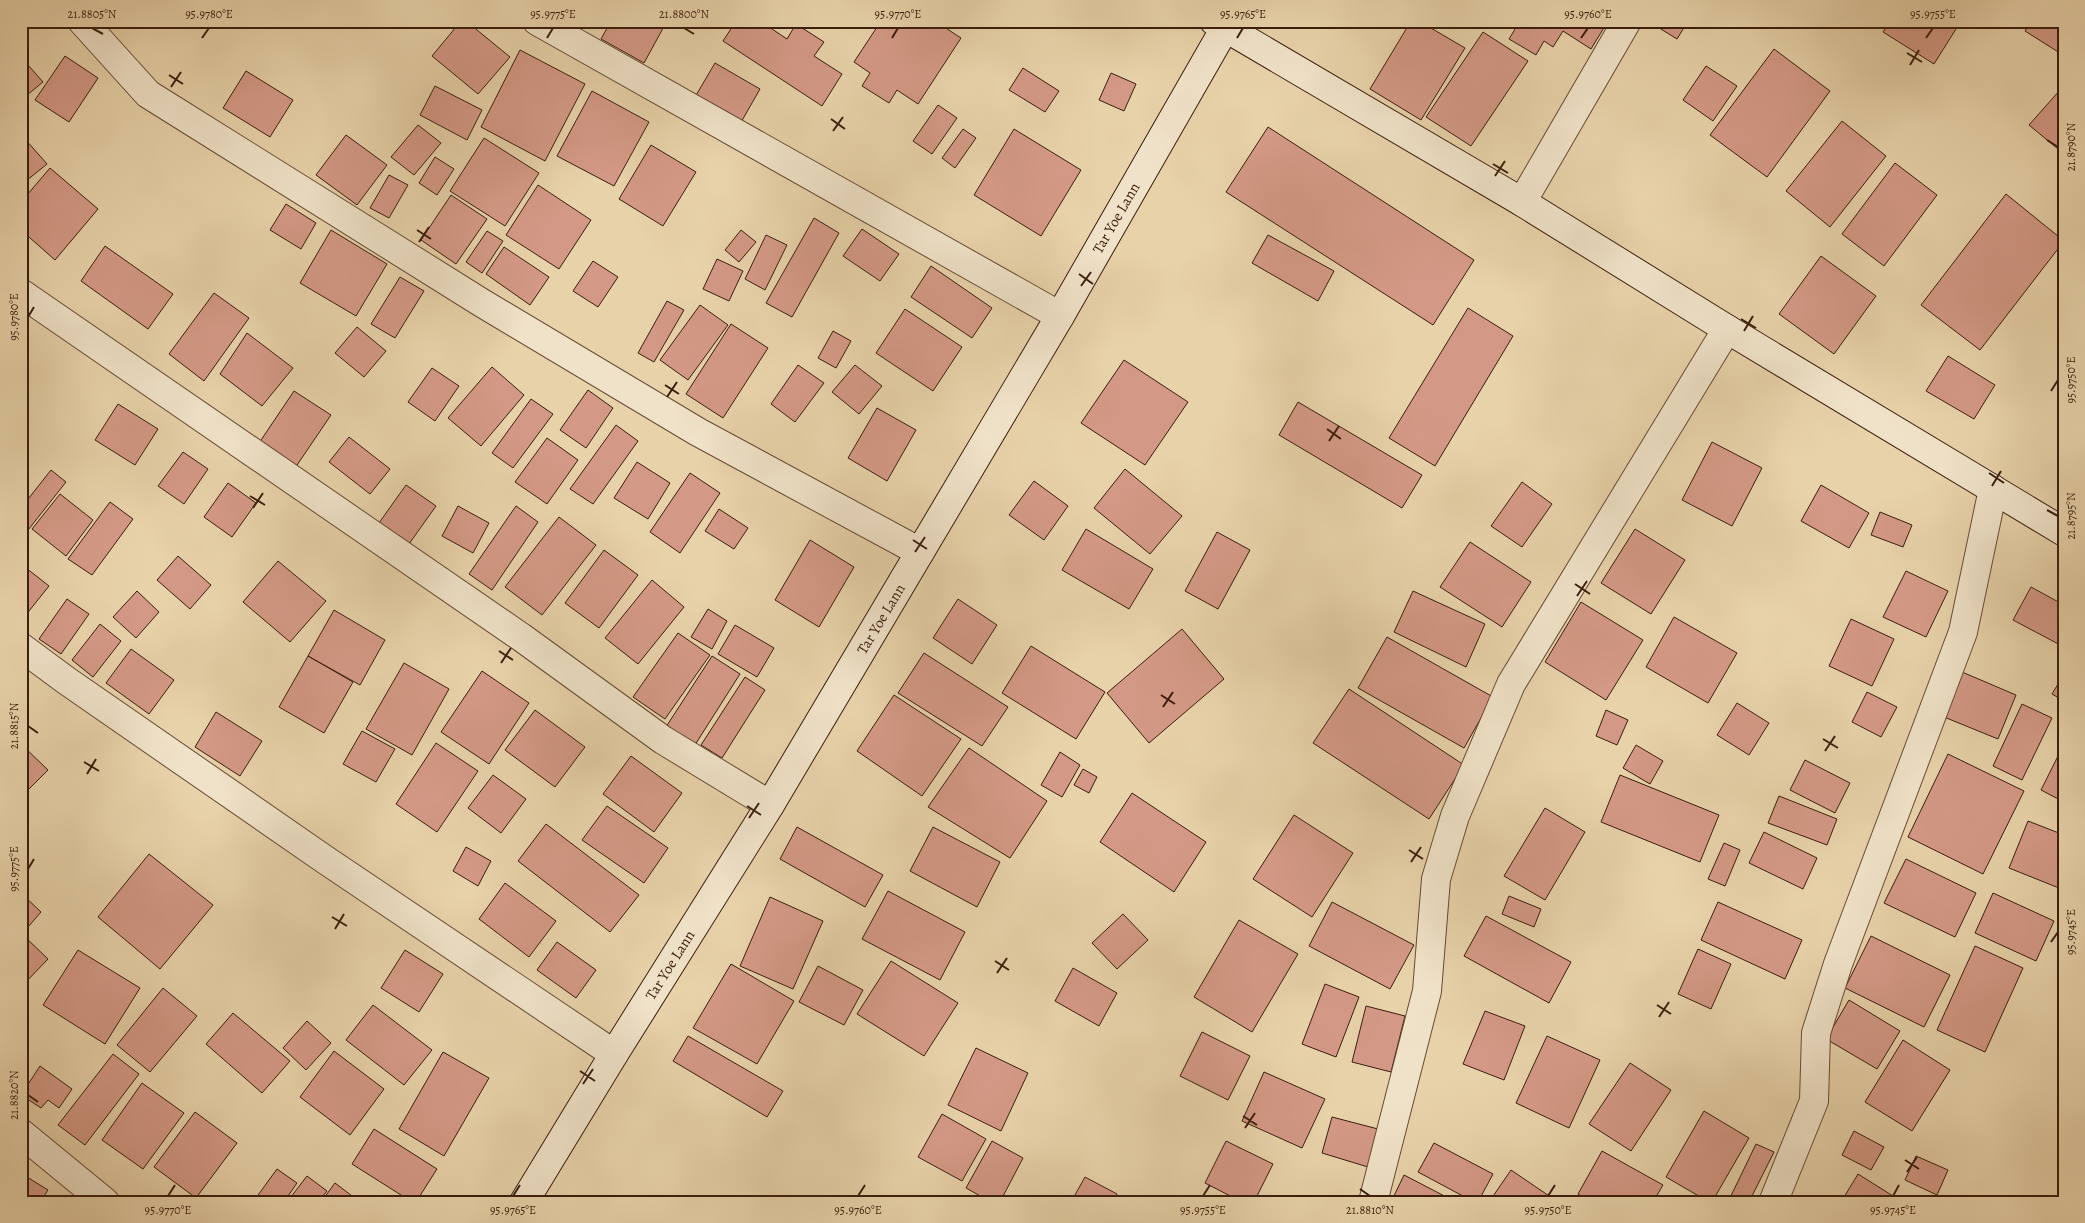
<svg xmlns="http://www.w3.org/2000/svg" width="2085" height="1223" font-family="Alegreya,serif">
	<rect width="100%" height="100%" fill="#e8d2aa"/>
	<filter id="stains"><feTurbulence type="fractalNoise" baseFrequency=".004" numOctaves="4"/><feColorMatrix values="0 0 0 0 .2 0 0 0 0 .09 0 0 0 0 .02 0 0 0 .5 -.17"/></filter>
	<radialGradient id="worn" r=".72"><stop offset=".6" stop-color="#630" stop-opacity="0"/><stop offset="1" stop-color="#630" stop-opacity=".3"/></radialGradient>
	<path fill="#d49986" stroke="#3a1e0d" d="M461,21H466L510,57L478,94L432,56Z
		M611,21H667L644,63L601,39Z
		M736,21H760L787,39L796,24L824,42L814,56L842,74L822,106L723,41Z
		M881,21H935L961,38L918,104L897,90L889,103L862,86L870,73L854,62Z
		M1411,21H1419L1465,48L1421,120L1370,89Z
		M1520,21H1608L1591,49L1563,31L1553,47L1544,41L1536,55L1509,39Z
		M1648,21H1688L1677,39Z
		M1890,21H1961L1934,64L1883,32Z
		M2031,21H2064L2063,55L2025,31Z
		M1483,32L1528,61L1471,146L1426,117Z
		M1774,49L1830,91L1767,177L1710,135Z
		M520,50L585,84L545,161L481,127Z
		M65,56L98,78L69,122L35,100Z
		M21,57L43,82L21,100Z
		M715,63L760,89L740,124L695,97Z
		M1706,66L1737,86L1713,121L1683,100Z
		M1023,68L1059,91L1045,112L1009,90Z
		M246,71L293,100L270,137L223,108Z
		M1111,73L1136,84L1124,111L1099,100Z
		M435,86L482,110L467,140L420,115Z
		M2060,90L2064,93V154L2029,125Z
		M592,91L649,122L614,186L557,156Z
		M938,105L957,118L932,154L913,141Z
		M1842,121L1886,156L1830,227L1786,191Z
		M418,125L441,143L414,175L391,157Z
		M1268,127L1474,260L1433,325L1226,192Z
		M963,129L976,138L955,168L942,158Z
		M1014,129L1081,170L1041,236L974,195Z
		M346,135L387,165L357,205L316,175Z
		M484,138L539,173L505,226L450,191Z
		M25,139L47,164L21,185V142Z
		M651,145L696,172L663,226L619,199Z
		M435,157L454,169L437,195L419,183Z
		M1895,163L1937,195L1884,266L1842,234Z
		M50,168L98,209L55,260L21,230V202Z
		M389,175L408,185L389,218L370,208Z
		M538,185L591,220L559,269L506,235Z
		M2006,194L2064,241L1980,350L1921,305Z
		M451,195L487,219L456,264L421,240Z
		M286,204L316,223L301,249L270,230Z
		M814,218L839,233L792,317L766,303Z
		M862,229L899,254L880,281L843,256Z
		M331,230L387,264L356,316L300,283Z
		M741,230L756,242L739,262L725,250Z
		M487,231L503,241L482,273L466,262Z
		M766,235L787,245L765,290L745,279Z
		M1268,235L1334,271L1318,301L1252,263Z
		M105,246L173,294L148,329L81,281Z
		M504,247L549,277L530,305L486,274Z
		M1821,256L1876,296L1834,354L1779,314Z
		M717,259L743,271L729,301L703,289Z
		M593,261L618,277L598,307L573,291Z
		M931,266L992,308L972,338L911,297Z
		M400,277L424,291L395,338L371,324Z
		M214,293L249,318L204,381L169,354Z
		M667,301L684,310L654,362L638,353Z
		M700,305L728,325L688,380L660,360Z
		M1468,308L1513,336L1435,466L1389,438Z
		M905,309L962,347L933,391L876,353Z
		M731,324L768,348L723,418L686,394Z
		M357,327L386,351L364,377L335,353Z
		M833,331L851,341L836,368L818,358Z
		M247,333L293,368L262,406L220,374Z
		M1948,356L1995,385L1974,419L1926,391Z
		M1124,360L1188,402L1145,465L1081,423Z
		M798,365L824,383L795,422L771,404Z
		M855,365L882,386L859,414L832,392Z
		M492,367L524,395L481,446L448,418Z
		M432,368L459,386L435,421L408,402Z
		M588,390L613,408L586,448L560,430Z
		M294,391L331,415L293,471L257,446Z
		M531,399L553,414L513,468L492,453Z
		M1298,402L1422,475L1402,508L1279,435Z
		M118,404L158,429L135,465L95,440Z
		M877,408L916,430L887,481L848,458Z
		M616,425L638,441L593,504L570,489Z
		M349,437L390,469L370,494L329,462Z
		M547,438L578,460L547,504L515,482Z
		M1712,442L1762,468L1732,526L1682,500Z
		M183,452L208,469L184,504L158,486Z
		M637,462L670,483L648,519L614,498Z
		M1125,469L1182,516L1150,554L1094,508Z
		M51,470L66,482L21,539V508Z
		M690,473L720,493L680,553L650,532Z
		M1034,481L1068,506L1044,540L1009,515Z
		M1522,482L1552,504L1522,547L1491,526Z
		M228,483L256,503L232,537L204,517Z
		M406,485L436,506L404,551L374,530Z
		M1821,485L1869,513L1849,548L1801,521Z
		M60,494L93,520L66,556L32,529Z
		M110,502L133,519L92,575L68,559Z
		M458,506L489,523L473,553L442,536Z
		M516,506L538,522L492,590L469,574Z
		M719,509L748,528L734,549L705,531Z
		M1880,512L1912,525L1903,547L1871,535Z
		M559,517L596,545L542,615L505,587Z
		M1086,529L1153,569L1129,609L1062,570Z
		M1635,529L1685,560L1651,614L1601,583Z
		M1217,532L1250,550L1218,609L1185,591Z
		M810,540L854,567L819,627L775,600Z
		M1470,542L1531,582L1502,627L1440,587Z
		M604,550L638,575L599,628L565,603Z
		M178,556L211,585L190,609L157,580Z
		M278,561L326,601L290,642L243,602Z
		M21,564L49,586L21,621Z
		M1906,571L1948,591L1926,637L1883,617Z
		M652,580L684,607L638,664L605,638Z
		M2031,587L2064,605V647L2013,620Z
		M137,591L159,612L136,638L113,617Z
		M1413,591L1485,624L1466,667L1394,632Z
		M67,599L89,614L61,654L39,639Z
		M958,599L997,625L972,664L933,638Z
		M1581,602L1643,640L1606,700L1545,662Z
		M708,609L727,621L712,649L691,637Z
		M334,610L385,640L360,685L308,656Z
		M1674,617L1737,653L1708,703L1646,667Z
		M1851,619L1894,639L1872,686L1829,666Z
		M100,624L121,641L93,677L72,660Z
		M735,625L774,648L757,677L718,654Z
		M1182,629L1224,679L1149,743L1107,693Z
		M678,633L710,655L665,719L633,697Z
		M1387,637L1493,697L1464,748L1358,688Z
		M1031,646L1105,692L1076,739L1002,693Z
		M131,649L174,680L149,714L106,683Z
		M924,653L1008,707L982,746L898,693Z
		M308,656L353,682L324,733L279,707Z
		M712,656L740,674L693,748L664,730Z
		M404,663L449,689L412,755L366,729Z
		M482,671L529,703L489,764L441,732Z
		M1962,672L2016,695L1998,739L1944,717Z
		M2064,674V701L2052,694Z
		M745,677L765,690L722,758L701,745Z
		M1349,689L1464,765L1429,819L1313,743Z
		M1867,692L1897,707L1881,737L1852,722Z
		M894,695L961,739L922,796L857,751Z
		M1737,703L1769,723L1749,755L1717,735Z
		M2022,704L2052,718L2022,780L1993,766Z
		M535,710L585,747L555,787L505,750Z
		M1606,710L1628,720L1617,745L1596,736Z
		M216,712L262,741L240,776L195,747Z
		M362,731L395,749L376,782L343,764Z
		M436,743L478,771L437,832L396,804Z
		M21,744L48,770L21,797Z
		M1636,745L1663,761L1650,784L1623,768Z
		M969,748L1047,801L1010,858L928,807Z
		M2061,750L2064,751V802L2041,790Z
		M1060,752L1080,765L1062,797L1041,785Z
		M1948,754L2024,791L1983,874L1908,837Z
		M631,756L682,793L654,832L603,794Z
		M1805,760L1850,783L1835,813L1790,790Z
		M1083,769L1097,777L1089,793L1074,785Z
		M493,775L526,799L501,833L468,808Z
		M1620,775L1719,815L1700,862L1601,822Z
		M1132,793L1206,842L1174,892L1100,842Z
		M1779,796L1837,819L1827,845L1768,823Z
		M607,806L668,848L644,883L582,840Z
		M1545,808L1585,832L1545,900L1504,876Z
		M1294,815L1353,853L1312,917L1253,879Z
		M2028,821L2064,835V890L2009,868Z
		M546,824L639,895L610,932L518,861Z
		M797,827L883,875L865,907L780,859Z
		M933,827L1000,862L977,907L910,871Z
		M1764,832L1817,858L1803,889L1749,863Z
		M1724,843L1740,850L1725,886L1708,879Z
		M466,847L491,861L478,886L453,871Z
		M149,854L213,905L160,969L98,917Z
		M1906,859L1976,893L1955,937L1884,903Z
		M505,883L556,921L529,957L479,919Z
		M888,891L965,932L940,980L862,939Z
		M21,893L41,912L22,934L48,959L21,987Z
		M1993,893L2054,921L2036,961L1975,933Z
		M1509,896L1541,909L1534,927L1502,914Z
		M770,897L823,921L793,989L740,966Z
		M1332,902L1414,945L1390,989L1309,946Z
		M1718,902L1802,940L1785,979L1701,940Z
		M1123,914L1148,940L1117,969L1092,943Z
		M1486,916L1571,962L1549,1003L1464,956Z
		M1239,920L1298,954L1252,1032L1194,997Z
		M1871,936L1950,975L1924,1027L1845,988Z
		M557,942L596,970L576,998L537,970Z
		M1975,946L2023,968L1985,1052L1937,1030Z
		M1698,949L1731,964L1711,1009L1678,994Z
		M78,950L140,988L105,1044L43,1005Z
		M405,950L443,974L419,1012L381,988Z
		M891,961L958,1003L924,1056L857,1014Z
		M731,964L794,1001L757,1064L693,1028Z
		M818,966L863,990L844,1025L799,1002Z
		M1073,968L1117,993L1099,1026L1055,1001Z
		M1325,984L1359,997L1336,1057L1302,1044Z
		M163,988L197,1016L150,1072L117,1045Z
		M1849,1000L1900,1031L1877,1069L1826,1039Z
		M373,1005L432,1050L404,1085L346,1040Z
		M1366,1006L1405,1016L1391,1072L1352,1062Z
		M1485,1011L1525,1026L1504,1080L1463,1064Z
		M233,1013L290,1061L262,1093L206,1044Z
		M307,1021L331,1043L306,1070L283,1048Z
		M1202,1032L1250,1056L1228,1100L1180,1076Z
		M688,1036L783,1091L767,1117L673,1061Z
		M1547,1036L1600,1060L1569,1128L1516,1103Z
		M1903,1040L1950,1070L1912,1131L1865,1102Z
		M976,1048L1028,1073L1001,1131L948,1105Z
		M334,1051L384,1089L350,1135L300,1097Z
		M443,1052L489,1078L444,1156L399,1129Z
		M113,1054L139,1074L85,1145L58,1125Z
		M1630,1063L1671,1090L1631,1151L1589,1124Z
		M40,1066L72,1089L59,1108L48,1100L41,1108L21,1095Z
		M1264,1072L1325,1099L1302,1148L1242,1121Z
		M142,1083L184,1113L143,1169L102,1140Z
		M1704,1111L1749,1138L1712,1202H1709L1666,1177Z
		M195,1112L237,1143L196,1198L154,1167Z
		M942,1114L986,1139L962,1181L918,1157Z
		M1332,1117L1378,1129L1368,1167L1322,1153Z
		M374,1129L437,1169L416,1202H412L352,1164Z
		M1854,1131L1884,1147L1871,1170L1842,1155Z
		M992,1141L1023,1158L1000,1202H991L966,1188Z
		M1226,1141L1273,1164L1254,1202H1242L1205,1183Z
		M1434,1143L1493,1174L1478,1202H1474L1418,1172Z
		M1756,1144L1774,1152L1749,1202H1728Z
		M1602,1151L1663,1185L1653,1202H1591L1578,1194Z
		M1916,1156L1948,1170L1937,1195L1905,1180Z
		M277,1169L297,1183L284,1202H253Z
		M1511,1170L1558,1202H1489Z
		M1858,1174L1901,1201V1202H1841Z
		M1404,1175L1456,1202H1391Z
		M307,1176L327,1191L318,1202H287Z
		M27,1177L48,1190L40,1202H21V1186Z
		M1085,1177L1117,1194L1113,1202H1071Z
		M335,1183L360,1202H321Z"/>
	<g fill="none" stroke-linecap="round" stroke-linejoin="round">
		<g stroke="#664b34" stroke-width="30">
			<path id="street" d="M82,21L148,94L482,303L698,432L920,552
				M537,21L1060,316
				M1522,202L1627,21
				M21,293L521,637L663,740L770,805
				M21,647L67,681L327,861L614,1054
				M21,1133L105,1202
				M1774,1200L1814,1101L1816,1033L1838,964L1963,632L1993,489
				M1373,1202L1427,991L1436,879L1455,816L1511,684L1727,329"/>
		</g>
		<g stroke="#3a1e0d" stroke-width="30">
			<path id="secondary" d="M1214,21L1522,202L1727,329L2064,532
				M524,1202L614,1054L770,805L1060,316L1229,21"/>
		</g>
		<use href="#street" stroke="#f0e2c8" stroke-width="28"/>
		<use href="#secondary" stroke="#f0e2c8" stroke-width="28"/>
	</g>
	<path fill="none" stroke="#3a1e0d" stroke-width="2" d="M92,28L103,34M684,28L694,34M202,38L209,28M547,38L553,28M892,38L898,28M1237,38L1243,28M1581,38L1588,28M1926,38L1933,28M1907,53L1922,62M1910,65L1919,50M169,75L183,84M171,87L181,72M831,119L845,129M833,131L843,117M2047,140L2058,147M1493,164L1508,173M1495,176L1505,161M417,230L431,239M419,242L429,227M1079,274L1093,284M1081,286L1091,272M28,317L34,307M1741,319L1756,328M1744,331L1753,316M665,385L679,394M2051,391L2058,380M667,397L677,382M1327,429L1341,439M1329,441L1339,426M1989,473L2004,483M1992,486L2001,471M250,496L265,505M253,508L263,493M2047,510L2058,516M913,540L927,549M915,552L925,537M1575,584L1590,594M1577,596L1587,581M499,651L513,660M501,663L511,648M1161,695L1175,704M1163,707L1173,692M28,726L38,733M1823,739L1838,748M1825,751L1835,736M84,762L99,771M87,774L96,759M747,806L761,815M749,818L759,803M1409,850L1423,859M1411,862L1421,847M28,869L34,859M332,917L347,926M335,929L344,914M2051,942L2058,932M995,961L1009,970M997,973L1007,958M1657,1005L1671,1014M1659,1017L1669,1002M580,1071L595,1081M583,1084L593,1069M28,1095L38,1102M1243,1116L1257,1125M1245,1128L1255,1113M1905,1160L1919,1169M1907,1172L1917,1157M1360,1189L1370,1196M168,1196L175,1185M513,1196L520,1185M858,1196L865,1185M1203,1196L1210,1185M1548,1196L1555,1185M1893,1196L1899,1185"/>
	<g text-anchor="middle" stroke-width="4" stroke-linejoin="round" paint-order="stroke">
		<g font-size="15" fill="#3a1e0d" stroke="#f0e2c8">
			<text transform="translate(1116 218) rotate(-60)" y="5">Tar Yoe Lann</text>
			<text transform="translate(881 619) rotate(-59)" y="5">Tar Yoe Lann</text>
			<text transform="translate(670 965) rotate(-58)" y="5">Tar Yoe Lann</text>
		</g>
	</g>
	<rect width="2085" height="1223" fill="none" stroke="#e8d2aa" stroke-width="55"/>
	<rect x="28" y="28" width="2030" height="1168" fill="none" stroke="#3a1e0d" stroke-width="2"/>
	<g font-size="12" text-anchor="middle" fill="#3a1e0d">
		<text x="92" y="18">21.8805°N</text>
		<text x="209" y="18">95.9780°E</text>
		<text x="553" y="18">95.9775°E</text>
		<text x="684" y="18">21.8800°N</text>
		<text x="898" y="18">95.9770°E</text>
		<text x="1243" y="18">95.9765°E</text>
		<text x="1588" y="18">95.9760°E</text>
		<text x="1933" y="18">95.9755°E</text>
		<text transform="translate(2071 147) rotate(-90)" y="4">21.8790°N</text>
		<text transform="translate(14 317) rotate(-90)" y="4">95.9780°E</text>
		<text transform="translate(2071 380) rotate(-90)" y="4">95.9750°E</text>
		<text transform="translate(2071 516) rotate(-90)" y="4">21.8795°N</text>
		<text transform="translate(14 726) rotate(-90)" y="4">21.8815°N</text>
		<text transform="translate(14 869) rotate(-90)" y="4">95.9775°E</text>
		<text transform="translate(2071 932) rotate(-90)" y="4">95.9745°E</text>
		<text transform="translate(14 1095) rotate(-90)" y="4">21.8820°N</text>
		<text x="168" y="1214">95.9770°E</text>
		<text x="513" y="1214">95.9765°E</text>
		<text x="858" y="1214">95.9760°E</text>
		<text x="1203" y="1214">95.9755°E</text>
		<text x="1370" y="1214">21.8810°N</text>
		<text x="1548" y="1214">95.9750°E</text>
		<text x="1893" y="1214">95.9745°E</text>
	</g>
	<rect width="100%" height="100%" filter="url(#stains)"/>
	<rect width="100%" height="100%" fill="url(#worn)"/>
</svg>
